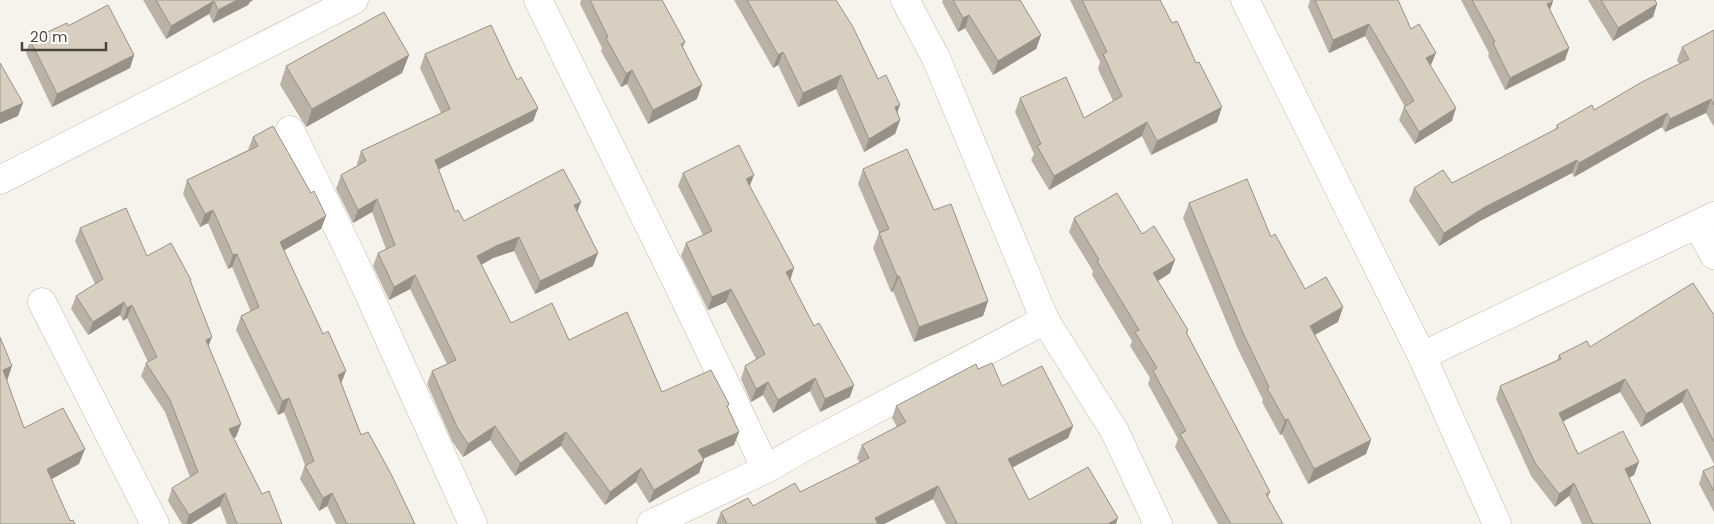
<svg xmlns="http://www.w3.org/2000/svg" width="1714" height="524" font-family="Poppins,sans-serif">
	<rect width="100%" height="100%" fill="#f6f3ec"/>
	<g fill="none" stroke-linecap="round" stroke-linejoin="round">
		<g stroke="#c2bbae" stroke-width="29">
			<path id="minor" d="M538,0L675,278L766,469
				M905,0L936,58L1045,320L1115,432L1158,524
				M1245,0L1422,356L1497,524
				M290,130L352,257L473,524
				M0,180L354,0
				M1697,224L1714,255
				M42,302L155,524
				M1422,356L1714,216
				M651,524L766,469L806,446L1045,320"/>
		</g>
		<use href="#minor" stroke="#fff" stroke-width="28"/>
	</g>
	<path fill="#bab2a6" d="M143,0H253L250,2L248,5L213,23L209,14L166,39Z
		M581,0H662L685,42L683,48L697,99L648,124L627,84L621,87L601,51L602,48L580,4Z
		M734,0H836L878,79L897,113L900,120L895,134L864,152L836,89L798,107L778,65L773,68Z
		M943,0H1020L1041,35L1036,49L993,75L965,28L958,32L942,2Z
		M1070,0H1160L1217,122L1151,155L1142,136L1049,190L1031,160L1034,154L1015,112L1020,98L1084,118L1113,101L1098,69L1100,62Z
		M1310,0H1398L1411,29L1431,65L1430,66L1452,121L1415,144L1399,120L1404,107H1405L1365,36L1329,53L1308,7Z
		M1461,0H1552L1553,1L1550,10L1569,48L1565,60L1505,90L1488,56L1489,53Z
		M1588,0H1655L1657,4L1653,17L1613,41Z
		M68,26L134,55L130,68L52,107L26,53L30,40Z
		M1714,30V127L1706,113L1665,132L1662,127L1574,177L1572,173L1480,221L1439,246L1409,201L1414,188L1452,183L1555,130L1557,125L1594,110L1679,64L1677,60L1682,47Z
		M425,54L517,80L538,108L533,121L438,169L455,212L464,221L577,211L593,266L535,294L514,251L493,258L481,265L511,323L569,340L662,392L729,404L728,408L739,432L734,445L703,459L699,473L649,503L636,482L605,505L561,446L515,476L490,440L463,457L452,441L427,384L432,371L447,364L410,289L389,300L373,266L378,253L386,249L372,212L353,223L336,189L341,175L357,166V164L361,151L441,113L420,68Z
		M409,55L402,73L306,127L280,85L286,66Z
		M253,137L311,193L326,216L321,229L284,250L341,384L361,435L415,524H336L327,506L319,511L300,479L305,465L284,412L278,415L236,330L241,316L251,312L232,267L228,269L208,223L200,227L183,194L187,180L248,150Z
		M863,169L934,210L988,301L983,316L914,342L893,291L891,292L873,248L879,233L858,184Z
		M683,173L750,186L790,280L850,397L820,412L810,391L773,413L763,395L751,402L741,379L745,366L756,359L726,302L708,310L681,256L686,243L703,235L678,186Z
		M1189,203L1271,237L1305,289L1343,307L1338,322L1314,335L1371,440L1366,454L1308,484L1282,434L1280,435L1262,402L1263,400L1237,347L1183,218Z
		M1074,218L1142,234L1170,273L1158,281L1188,330L1187,334L1270,492L1268,497L1283,524H1218L1175,447L1178,439L1148,384L1150,378L1130,346L1132,341L1092,275L1093,271L1069,232Z
		M80,228L147,256L191,280V282L208,346L236,437L233,438L262,494L282,524H227L220,506L191,524H182L168,501L172,488L190,477L165,412L141,376L146,363L148,362L127,318L123,321L120,315L88,335L71,309L76,296L95,284L75,241Z
		M1714,315V464L1682,402L1641,427L1620,392L1563,421L1578,454L1639,462L1634,475L1629,478L1651,524H1582L1569,496L1555,507L1531,476L1496,399L1500,386L1557,360L1559,355Z
		M978,369L1002,386L1073,426L1068,438L1012,468L1029,500L1116,524H946L933,499L884,524H716L721,512L753,506L800,492L860,463L857,458L862,445L897,427L892,418L896,406Z
		M1714,466V512L1699,484L1703,471Z"/>
	<path fill="#979187" d="M237,0H253L250,2L248,5L213,23L218,10Z
		M214,1L209,14L166,39L171,26Z
		M1553,1L1548,14L1547,4Z
		M1657,4L1653,17L1613,41L1618,28Z
		M969,15L965,28L958,32L963,18Z
		M1369,24L1365,36L1329,53L1333,40Z
		M1041,35L1036,49L993,75L998,61Z
		M1569,48L1565,60L1505,90L1510,78Z
		M783,52L778,65L773,68L778,55Z
		M1436,53L1431,65L1421,71L1426,58Z
		M134,55L130,68L52,107L57,94Z
		M409,55L402,73L306,127L312,109Z
		M632,70L627,84L621,87L626,74Z
		M841,75L836,89L798,107L803,93Z
		M702,85L697,99L648,124L653,110Z
		M1711,99L1706,113L1665,132L1670,119Z
		M23,103L18,116L0,124V113Z
		M900,105L895,119V107Z
		M1222,107L1217,122L1151,155L1157,141Z
		M538,108L533,121L430,174L435,160Z
		M1456,108L1452,121L1415,144L1419,132Z
		M1667,113L1662,127L1574,177L1579,163Z
		M900,120L895,134L864,152L869,139Z
		M1147,122L1142,136L1049,190L1054,176Z
		M1577,160L1572,173L1480,221L1439,246L1444,233L1485,207Z
		M754,175L749,188L746,179Z
		M377,199L372,212L353,223L358,210Z
		M581,202L576,215L574,205Z
		M213,210L208,223L200,227L205,214Z
		M326,216L321,229L276,255L280,242Z
		M519,237L514,251L493,258L472,270L477,256L498,245Z
		M598,253L593,266L535,294L540,281Z
		M237,254L232,267L228,269L233,255Z
		M1175,260L1170,273L1148,287L1153,273Z
		M794,268L790,281L786,272Z
		M415,275L410,289L389,300L394,287Z
		M897,276H899L893,291L891,292Z
		M731,289L726,302L708,310L712,297Z
		M988,301L983,316L914,342L919,327Z
		M124,302L120,315L88,335L93,322Z
		M132,305L127,318L123,321L127,308Z
		M1343,307L1338,322L1304,341L1310,326Z
		M212,337L207,350L206,340Z
		M12,366L7,381L3,370Z
		M346,371L341,384L338,375Z
		M815,378L810,391L773,413L778,400Z
		M1625,379L1620,392L1554,426L1559,413Z
		M768,382L763,395L751,402L756,389Z
		M854,385L850,397L820,412L825,399Z
		M1687,389L1682,402L1641,427L1646,414Z
		M289,398L284,412L278,415L282,401Z
		M1288,419L1282,434L1280,435L1285,420Z
		M241,424L236,437L224,442L229,429Z
		M495,426L490,440L463,457L468,444Z
		M1073,426L1068,438L1003,472L1008,459Z
		M566,432L561,446L515,476L520,463Z
		M739,432L734,445L693,463L698,450Z
		M1371,440L1366,454L1308,484L1314,469Z
		M85,449L79,464L41,485L47,469Z
		M704,460L699,473L649,503L654,490Z
		M1639,462L1634,475L1620,482L1625,469Z
		M641,468L636,482L605,505L610,492Z
		M1574,483L1569,496L1555,507L1559,494Z
		M938,486L933,499L884,524H873L875,518Z
		M225,493L220,506L191,524H186L189,515Z
		M332,493L327,506L319,511L323,498Z
		M1118,518L1116,524H1108Z"/>
	<path fill="#d8cfc1" stroke="#979187" d="M156,0H237L218,10L214,1L171,26Z
		M590,0H662L685,42L681,44L702,85L653,110L632,70L626,74L606,38L608,37Z
		M747,0H836L853,27L878,79L886,75L900,105L895,107L900,120L869,139L841,75L803,93L783,52L778,55Z
		M953,0H1020L1041,35L998,61L969,15L963,18Z
		M1082,0H1160L1172,23L1177,21L1196,63L1199,62L1222,107L1157,141L1147,122L1054,176L1037,146L1041,144L1020,98L1066,77L1084,118L1122,96L1103,54L1107,52Z
		M1315,0H1398L1411,29L1419,24L1436,53L1426,58L1456,108L1419,132L1404,107L1414,101L1369,24L1333,40Z
		M1472,0H1552L1553,1L1547,4L1569,48L1510,78L1493,43L1495,42Z
		M1601,0H1655L1657,4L1618,28Z
		M108,5L134,55L57,94L30,40L67,23L68,26Z
		M384,12L409,55L312,109L286,66Z
		M491,25L517,80L521,77L538,108L435,160L455,212L458,210L464,221L563,169L581,202L574,205L598,253L540,281L519,237L498,245L477,256L511,323L552,303L569,340L627,312L662,392L711,370L729,404L727,406L739,432L698,450L704,460L654,490L641,468L610,492L566,432L520,463L495,426L468,444L457,427L432,371L456,360L415,275L394,287L378,253L395,245L377,199L358,210L341,175L366,161L361,151L450,109L425,54Z
		M1714,30V105L1711,99L1670,119L1667,113L1579,163L1577,160L1485,207L1444,233L1414,188L1443,170L1452,183L1558,128L1557,125L1592,105L1594,110L1642,82L1689,59L1682,47Z
		M0,63L23,103L0,113Z
		M273,126L311,193L314,191L326,216L280,242L323,334L328,331L346,371L338,375L361,435L368,432L391,474L415,524H347L332,493L323,498L305,466L314,461L289,398L282,401L241,316L259,307L237,254L233,255L213,210L205,214L187,180L258,146L253,137Z
		M739,145L754,175L746,179L794,268L786,272L814,326L819,323L854,385L825,399L815,378L778,400L768,382L756,389L745,366L765,354L731,289L712,297L686,243L712,231L683,173Z
		M907,149L934,210L951,204L988,301L919,327L899,276H897L879,233L889,229L863,169Z
		M1247,179L1271,237L1275,234L1305,289L1326,277L1343,307L1310,326L1371,440L1314,469L1288,419L1285,420L1267,388L1269,387L1243,333L1189,203Z
		M1117,193L1142,234L1154,226L1175,260L1153,273L1188,330L1186,332L1244,442L1270,492L1266,494L1283,524H1231L1180,434L1186,431L1153,371L1157,368L1135,332L1139,330L1097,261L1099,260L1074,218Z
		M126,208L147,256L171,243L191,280H190L212,337L206,340L241,424L229,429L262,494L269,491L282,524H237L225,493L189,515L172,488L198,472L170,400L146,363L157,357L132,305L127,308L124,302L93,322L76,296L103,279L80,228Z
		M1693,283L1714,315V442L1687,389L1646,414L1625,379L1559,413L1578,454L1623,431L1639,462L1625,469L1651,524H1593L1574,483L1559,494L1535,463L1500,386L1561,359L1559,355L1587,341L1590,347Z
		M0,337L12,366L3,370L24,428L63,408L85,449L47,469L70,521L73,520L75,524H0Z
		M992,363L1002,386L1042,366L1073,426L1008,459L1029,500L1088,467L1118,518L1108,524H955L957,523L938,486L875,518L878,524H727L721,512L748,498L753,506L795,483L800,492L869,458L862,445L906,422L896,406L976,364L978,369Z
		M1714,466V491L1703,471Z"/>
	<path d="M22 42v8h84v-8" fill="none" stroke="#4b4439" stroke-width="2.5"/>
	<text x="30" y="42" font-size="15" fill="#4b4439" stroke="#ffffff" stroke-width="4" paint-order="stroke">20 m</text>
</svg>
